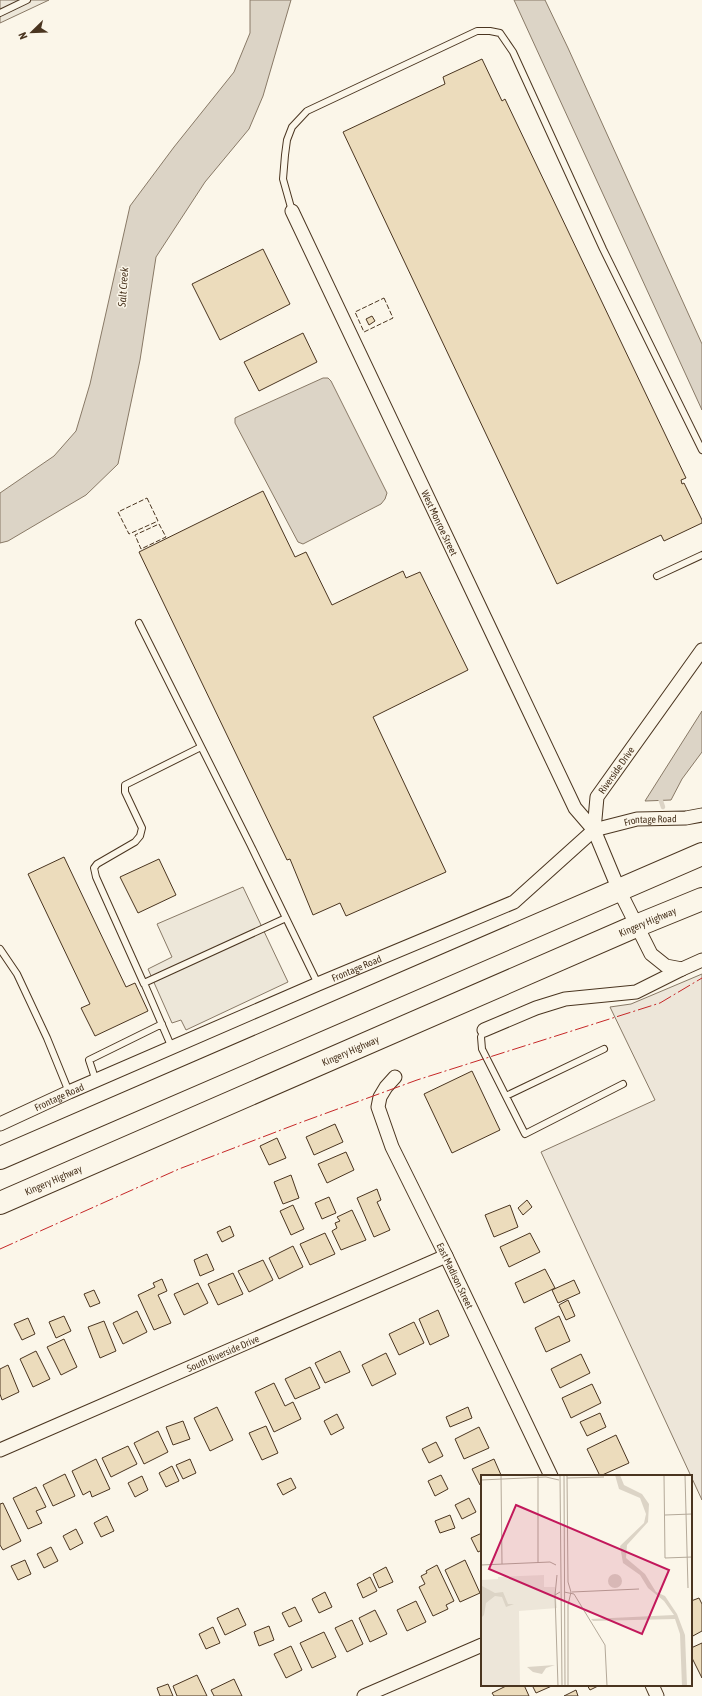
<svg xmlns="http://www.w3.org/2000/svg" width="702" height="1696" font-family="'Asap Condensed',sans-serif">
	<rect width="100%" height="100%" fill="#fbf6e9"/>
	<path fill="#ede6d9" stroke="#887966" d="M702,974V1500L541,1152L655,1100L610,1007L631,1004Z"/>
	<path fill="#ede7d9" stroke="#887966" d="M0,0H49L0,23Z
		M243,887L288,982L186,1030L181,1020L172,1023L148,969L172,957L157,924Z"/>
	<path fill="#dcd4c6" stroke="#887966" d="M250,0H291L263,96L249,129L205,182L156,257L140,360L118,464L86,495L8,541L0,543V493L54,456L76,431L90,384L130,206L174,147L234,72L250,33Z
		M514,0H545L568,48L702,344V410Z
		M323,378H328L331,381L387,493L385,499L381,504L303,544L298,542L235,423V418L239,416Z
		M702,711V752L682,779L671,800L645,801Z"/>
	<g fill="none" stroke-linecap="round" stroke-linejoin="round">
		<path stroke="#dcd4c6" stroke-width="4.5" d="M661,796L660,798L663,807"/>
	</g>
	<path fill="#ecdcbc" stroke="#4a3520" d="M482,59L502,101L505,99L686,478L681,480L682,484L684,483L702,520V523L664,541L661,535L557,584L343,132L445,84L443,77Z
		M263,249L290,304L220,340L192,284Z
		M372,316L375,321L369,325L366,319Z
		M303,333L317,362L259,391L244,362Z
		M263,491L295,557L306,552L332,605L403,571L406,578L420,572L468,670L373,717L446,872L346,916L340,903L313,915L290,859L287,860L139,552Z
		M64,857L126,987L135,983L148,1011L95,1036L81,1008L90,1004L28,874Z
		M159,859L176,895L138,913L120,877Z
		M472,1071L500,1130L452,1153L424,1094Z
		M335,1124L343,1142L314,1155L306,1137Z
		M277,1138L286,1158L269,1165L260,1146Z
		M346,1152L354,1170L327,1183L318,1164Z
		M291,1175L299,1198L283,1204L274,1182Z
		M377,1189L381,1200L377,1202L390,1230L374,1237L357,1198Z
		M329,1197L336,1213L322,1219L315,1203Z
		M527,1200L532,1207L523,1215L518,1208Z
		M293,1205L304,1229L291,1235L280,1211Z
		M510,1205L518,1227L494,1237L485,1215Z
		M352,1210L366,1240L341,1250L332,1231L337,1228L335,1223L340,1221L337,1217Z
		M230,1226L234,1236L222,1242L217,1232Z
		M325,1233L335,1254L310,1265L300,1244Z
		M530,1233L540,1252L509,1267L500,1247Z
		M293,1246L303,1267L279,1279L269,1258Z
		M207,1254L214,1270L200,1276L194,1260Z
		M263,1260L273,1280L249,1292L238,1271Z
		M545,1269L555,1288L524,1303L515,1283Z
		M233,1273L243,1294L218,1305L208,1284Z
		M162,1279L167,1291L158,1295L171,1323L154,1330L138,1295L155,1287L153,1283Z
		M574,1280L580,1293L558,1303L552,1290Z
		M198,1283L208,1303L184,1315L174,1294Z
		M94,1290L100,1303L90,1307L84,1294Z
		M568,1300L575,1316L566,1320L559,1305Z
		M438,1310L449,1336L430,1345L419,1319Z
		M137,1311L147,1332L123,1344L113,1323Z
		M64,1316L71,1331L56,1338L49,1322Z
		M559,1316L570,1341L546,1352L535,1328Z
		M28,1318L35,1334L22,1340L14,1324Z
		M104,1321L116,1351L100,1358L88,1327Z
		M414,1322L424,1343L399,1355L389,1334Z
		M64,1339L77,1367L61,1375L47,1347Z
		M36,1351L50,1379L33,1387L20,1359Z
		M340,1351L350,1372L325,1383L315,1363Z
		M386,1353L396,1374L372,1386L362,1365Z
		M581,1354L590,1373L560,1388L551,1369Z
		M8,1365L19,1392L2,1400L0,1394V1369Z
		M310,1367L320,1388L295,1399L285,1379Z
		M274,1383L285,1406L293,1402L301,1419L274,1432L255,1392Z
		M592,1384L601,1403L571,1418L562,1398Z
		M217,1407L233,1440L210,1451L194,1418Z
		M468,1407L472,1418L450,1427L446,1417Z
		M600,1413L606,1427L587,1436L580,1422Z
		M337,1414L344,1428L331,1435L324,1421Z
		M183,1421L190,1439L173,1445L166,1427Z
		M266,1426L278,1453L262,1460L249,1433Z
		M479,1427L489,1448L464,1459L455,1439Z
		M158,1431L168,1452L144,1464L134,1443Z
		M616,1435L629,1463L600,1476L587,1449Z
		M436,1442L443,1456L429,1463L422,1449Z
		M128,1446L137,1464L111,1477L102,1458Z
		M96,1459L110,1489L92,1497L90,1491L83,1495L72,1471Z
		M190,1459L196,1473L183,1479L176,1465Z
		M494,1459L501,1475L482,1476V1484L480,1485L472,1469Z
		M172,1466L179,1481L166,1487L159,1473Z
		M65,1474L75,1496L53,1506L43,1485Z
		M441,1475L448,1489L435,1496L428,1481Z
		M142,1476L148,1490L135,1497L128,1483Z
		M291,1478L296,1488L283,1495L277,1484Z
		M36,1487L46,1507L36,1511L42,1523L28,1529L13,1498Z
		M469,1498L476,1512L462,1519L455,1505Z
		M3,1503L21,1541L3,1550L0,1545V1504Z
		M450,1515L455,1528L440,1533L435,1521Z
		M107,1516L114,1531L101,1537L94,1523Z
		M76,1529L83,1543L70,1550L63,1536Z
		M482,1533V1550L478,1552L471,1538Z
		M51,1547L58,1561L44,1568L37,1554Z
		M25,1560L31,1574L18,1580L11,1566Z
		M465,1560L480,1593L460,1602L445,1570Z
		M437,1565L454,1601L446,1605L448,1609L433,1616L419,1587L425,1584L421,1576L427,1573L426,1571Z
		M386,1567L393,1582L379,1588L373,1574Z
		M370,1577L377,1591L363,1598L357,1584Z
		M325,1592L332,1607L319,1613L312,1599Z
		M699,1598L702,1604V1631L691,1637V1601Z
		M416,1601L426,1622L407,1631L397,1610Z
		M295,1607L302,1621L289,1627L282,1613Z
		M238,1608L246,1625L225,1635L217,1618Z
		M375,1610L387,1634L370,1642L359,1618Z
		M352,1620L363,1644L347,1652L335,1628Z
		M269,1626L274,1640L259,1646L254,1632Z
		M213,1627L220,1643L206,1649L199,1634Z
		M324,1632L336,1657L312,1668L300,1643Z
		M702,1643V1678L691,1656V1648Z
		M291,1646L302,1670L286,1678L274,1654Z
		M197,1675L207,1696H177L173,1686Z
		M234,1679L242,1696H214L211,1690Z
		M168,1684L173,1696H160L157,1688Z
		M508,1685H524L529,1696H494L492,1693Z
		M532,1685H554L536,1693Z
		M587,1685H600L590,1690Z
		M576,1690L578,1696H564Z"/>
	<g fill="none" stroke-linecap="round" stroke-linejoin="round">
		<g stroke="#4a3520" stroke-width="8">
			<path id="lane" d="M0,13L27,0
				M292,211L283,179L285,155L287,140L292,127L307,111L477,31H490L500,33L513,52L603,249L702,450
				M657,576L702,555
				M139,623L250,844L318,984
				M0,949L17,974L47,1038L69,1092
				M144,984L96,877L94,868L97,864L135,842L140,836L142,828L125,792V785L201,747
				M484,1030L481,1037L482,1049L525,1134L623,1084
				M172,1048L144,983L286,918
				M96,1081L89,1060L162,1024
				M506,1096L604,1049"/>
		</g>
		<g stroke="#4a3520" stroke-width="15">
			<g id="street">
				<path id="s1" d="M292,211L575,808L594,830"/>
				<path d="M702,650L597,797L594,830L619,890L651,954L666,966L682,969L702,960"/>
				<path d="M484,1030L536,1008L565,999L636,992L682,969"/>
				<path id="s2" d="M395,1077L386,1087L380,1097L378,1107L392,1147L446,1256L551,1476"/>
				<path id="s3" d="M0,1124L69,1092L318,984L514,902L594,830L637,819L686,818L702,815"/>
				<path id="s4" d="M0,1450L446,1256"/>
				<path d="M652,1685L657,1696"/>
				<path d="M364,1696L482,1645"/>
			</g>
		</g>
		<g stroke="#4a3520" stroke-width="24">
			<g id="highway">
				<path d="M0,1158L702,854"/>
				<path id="s5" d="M0,1203L636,926L702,899"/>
			</g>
		</g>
		<use href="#lane" stroke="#fbf6e9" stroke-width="6"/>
		<use href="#street" stroke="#fbf6e9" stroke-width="13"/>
		<use href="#highway" stroke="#fbf6e9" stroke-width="22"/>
		<path stroke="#4a3520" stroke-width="1" stroke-dasharray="5 2" stroke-linecap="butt" d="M384,298L393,318L364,332L355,312Z
			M147,498L158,521L129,534L118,512Z
			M159,524L166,537L141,549L135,535Z"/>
		<path stroke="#c62828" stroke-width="1" stroke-dasharray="14 3 2 3" stroke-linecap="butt" d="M0,1249L179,1169L302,1122L417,1080L660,1003L702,978"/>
	</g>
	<g text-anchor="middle" stroke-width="3" stroke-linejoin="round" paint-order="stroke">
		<g font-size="10" fill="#4a3520" stroke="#fbf6e9">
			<text dy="4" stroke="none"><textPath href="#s1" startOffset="345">West Monroe Street</textPath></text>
			<text transform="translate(616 770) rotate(-55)" y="4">Riverside Drive</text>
			<text dy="4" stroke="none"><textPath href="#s3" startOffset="725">Frontage Road</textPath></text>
			<text dy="4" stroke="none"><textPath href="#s5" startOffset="706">Kingery Highway</textPath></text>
			<text dy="4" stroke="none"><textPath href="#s3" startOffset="389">Frontage Road</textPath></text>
			<text dy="4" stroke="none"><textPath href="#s5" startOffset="382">Kingery Highway</textPath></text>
			<text dy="4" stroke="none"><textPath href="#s3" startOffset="65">Frontage Road</textPath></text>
			<text dy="4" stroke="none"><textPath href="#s5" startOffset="58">Kingery Highway</textPath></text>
			<text dy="4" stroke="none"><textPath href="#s2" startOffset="221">East Madison Street</textPath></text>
			<text dy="4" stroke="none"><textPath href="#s4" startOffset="243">South Riverside Drive</textPath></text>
		</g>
		<g font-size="11" font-style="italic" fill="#4a3520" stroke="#fbf6e9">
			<text transform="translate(123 287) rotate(-86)" y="4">Salt Creek</text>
		</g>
	</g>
	<g transform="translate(481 1475)">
		<rect width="211" height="211" fill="#fbf6e9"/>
		<path d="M63,100V112H74L76,133L38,136L39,211H0V105L17,104V102Z" fill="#ede6d9"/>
		<path d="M134,0H139L143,10L161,19L168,29L167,47L146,70L145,83L164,99L175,117L184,121L196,139L204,160L206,211H201L199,159L194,144L112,146L110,144L193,140L183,126L167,113L159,100L142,88L139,71L163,48L165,39L159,23L138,14ZM127 106a7 7 0 1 1 14 0a7 7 0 1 1-14 0ZM1,111L14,118L22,117L27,129H33L25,132L21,122L14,121L5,128L3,140L0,143ZM74,190L65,193L61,199L52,197L46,192Z" fill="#dcd4c6"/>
		<path fill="none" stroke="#b4a999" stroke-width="1" d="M20,0L21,89M57,0V88M79,0L81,211M83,0L84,211M86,0L87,107L90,117L87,130V211M183,0L184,83L211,82M204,0L207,113M86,3L123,2M0,5L65,2L78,5M184,40L211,39M0,90L69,87L75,90M83,117L93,119L124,170L126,211M91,117L158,114M74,120L76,100M77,211L74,120L79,117"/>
		<path fill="#c2185b" fill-opacity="0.15" stroke="#c2185b" stroke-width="2" d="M35,30L188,95L161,159L8,94Z"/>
		<rect width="211" height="211" fill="none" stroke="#4a3520" stroke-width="2"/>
	</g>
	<g transform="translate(32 32) rotate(247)" stroke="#fbf6e9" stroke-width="3" paint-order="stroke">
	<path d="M0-3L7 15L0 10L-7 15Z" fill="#4a3520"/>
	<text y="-6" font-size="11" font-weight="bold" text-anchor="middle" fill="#4a3520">N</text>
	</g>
</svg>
